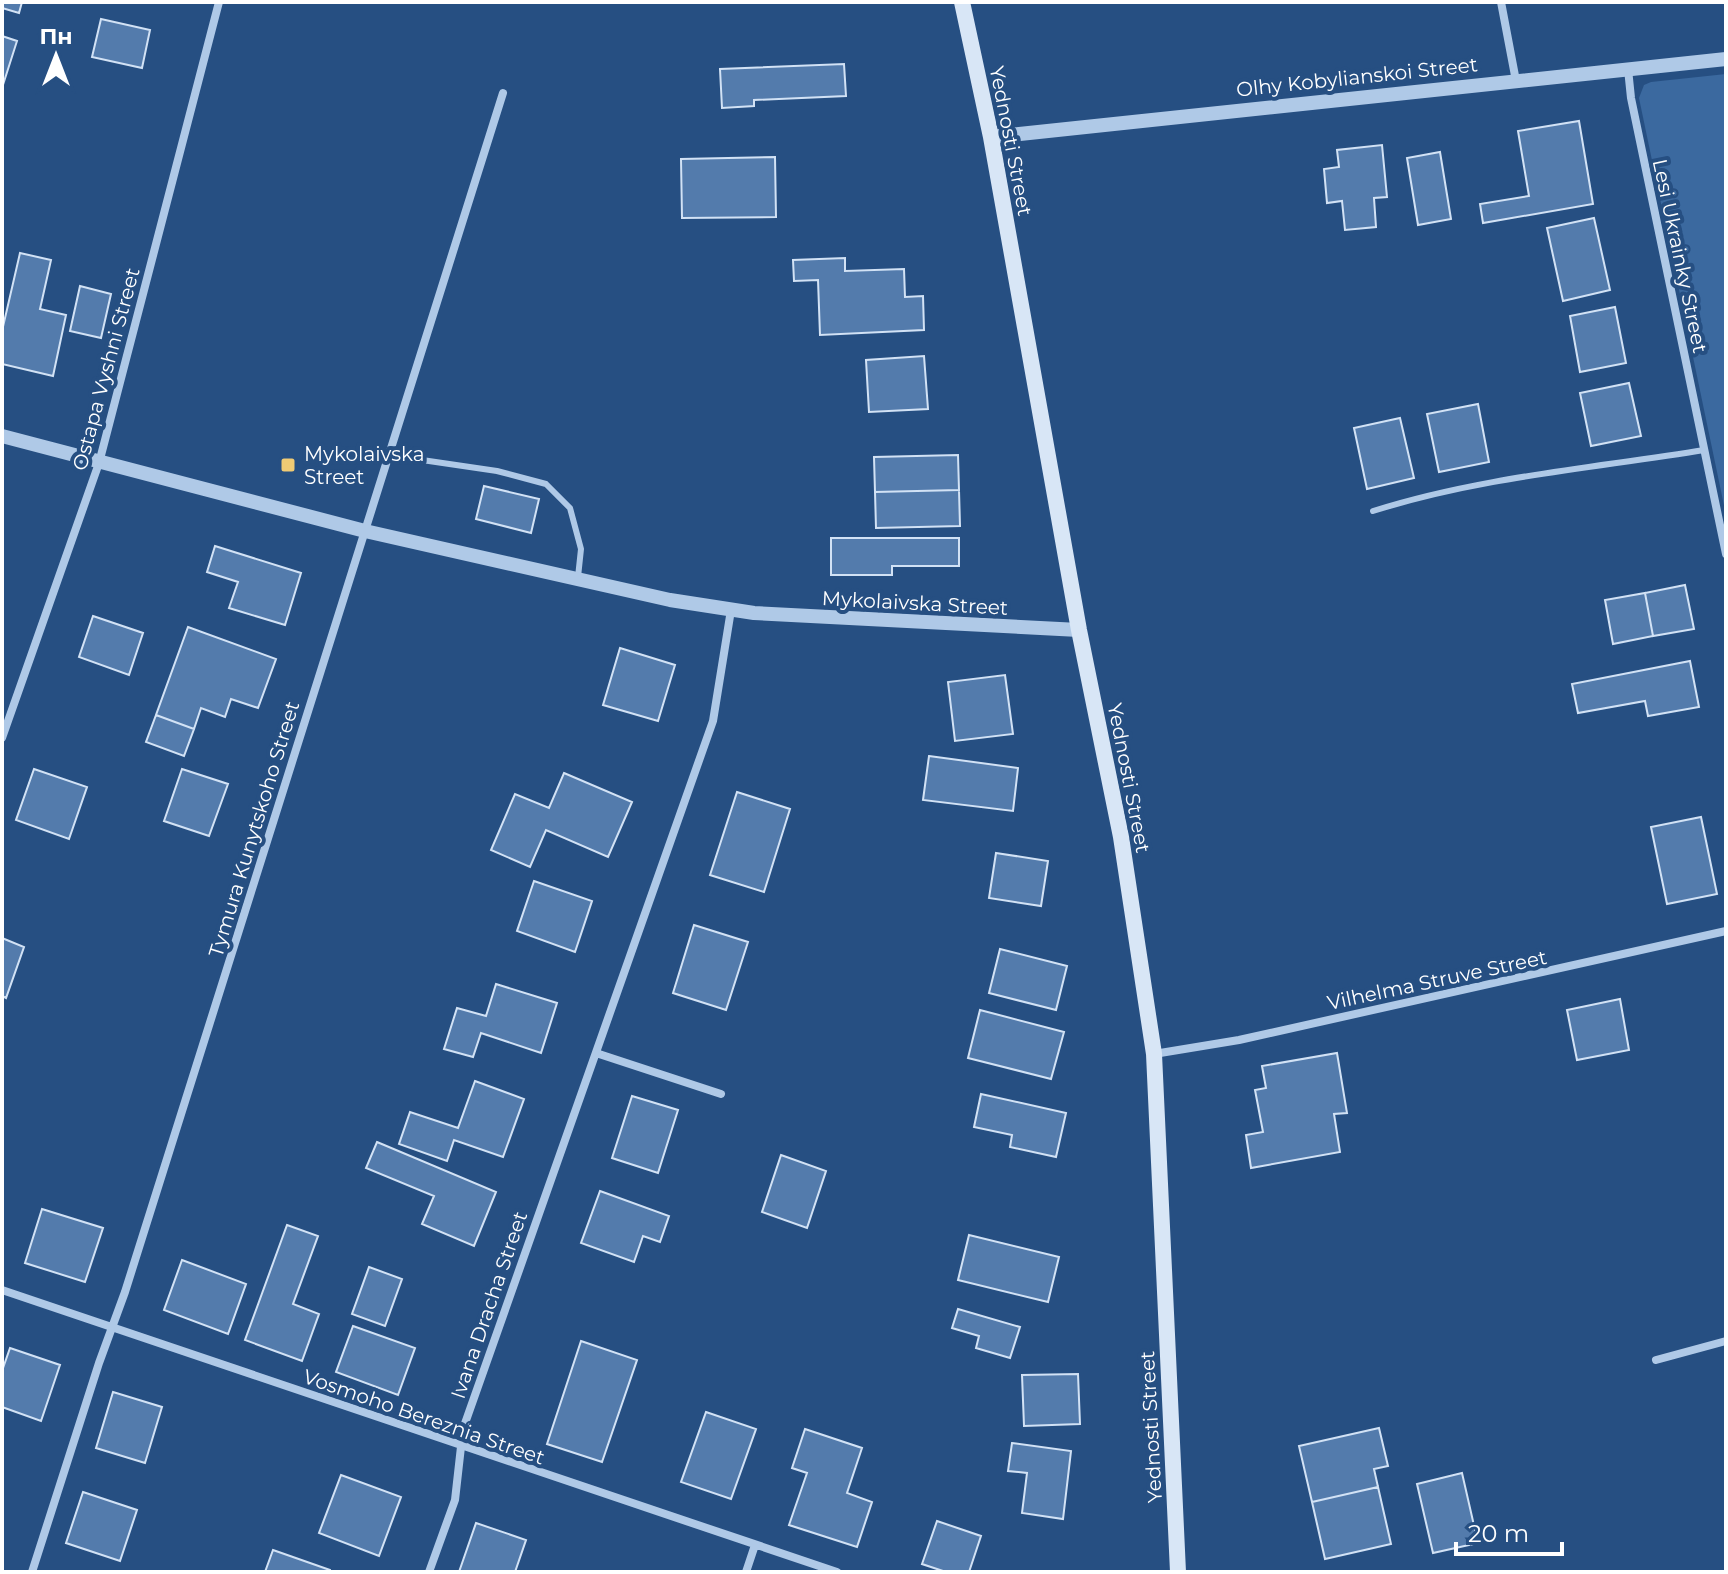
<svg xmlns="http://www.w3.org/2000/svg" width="1728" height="1574" font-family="Montserrat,sans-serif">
	<rect width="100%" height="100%" fill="#264f82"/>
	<path fill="#3b699f" d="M1726,74V515L1639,98L1644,85L1651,82Z"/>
	<path fill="#537bac" stroke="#d2e2f5" stroke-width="2" d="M2,2H22L19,13L2,8Z
		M101,19L150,30L142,68L92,57Z
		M2,36L17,41L2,88Z
		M844,64L846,96L754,100V106L722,108L720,69Z
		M1579,121L1593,204L1483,223L1480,204L1529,196L1518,131Z
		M1382,145L1387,197L1374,198L1376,227L1345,230L1342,201L1327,203L1324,169L1339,167L1337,150Z
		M1440,152L1451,219L1418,225L1407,158Z
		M775,157L776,217L682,218L681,159Z
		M1594,218L1610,290L1563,301L1547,228Z
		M20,253L51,260L40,309L66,315L53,376L2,364V331Z
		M845,258V271L904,269L905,297L923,296L924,330L820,335L818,280L794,281L793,260Z
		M80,286L111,294L101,338L70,331Z
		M1615,307L1626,363L1580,372L1570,316Z
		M924,356L928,409L869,412L866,360Z
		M1629,383L1641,436L1591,446L1580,393Z
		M1478,404L1489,462L1439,472L1427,414Z
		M1400,418L1414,478L1367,489L1354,428Z
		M958,455L959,490L875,492L874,457Z
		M484,486L539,499L531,533L476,519Z
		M959,490L960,526L876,528L875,492Z
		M831,538H959V566H892V575H831Z
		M215,546L301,573L285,625L229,608L238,582L207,572Z
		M1685,585L1694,629L1653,636L1645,593Z
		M1645,593L1653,636L1613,644L1605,600Z
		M93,616L143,633L129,675L79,657Z
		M188,627L276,659L258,708L231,699L225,717L201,708L194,729L156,715Z
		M620,648L675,665L658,721L603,705Z
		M1690,661L1699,707L1648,716L1645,701L1578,713L1572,684Z
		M1005,675L1013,734L955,741L948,682Z
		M156,715L194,729L184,756L146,742Z
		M929,756L1018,768L1013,811L923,800Z
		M34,769L87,787L69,839L16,820Z
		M182,769L228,784L209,836L164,821Z
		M564,773L632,802L608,857L546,830L530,867L491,850L515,794L549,808Z
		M737,792L790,809L764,892L710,875Z
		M1701,817L1717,894L1667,904L1651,827Z
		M996,853L1048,861L1041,906L989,898Z
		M534,881L592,901L575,952L517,931Z
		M694,925L748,942L726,1010L673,993Z
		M2,938L24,947L6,998L2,996Z
		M1000,949L1067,966L1056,1010L989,993Z
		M496,984L557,1003L541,1053L481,1033L473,1057L444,1049L457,1008L486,1016Z
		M1620,999L1629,1050L1577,1060L1567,1010Z
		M980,1010L1064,1032L1051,1079L968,1058Z
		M1337,1053L1347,1113L1334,1114L1340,1152L1251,1168L1246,1135L1263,1132L1255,1090L1266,1088L1262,1066Z
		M475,1081L524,1099L503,1157L454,1140L447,1161L399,1144L410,1112L458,1128Z
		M981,1094L1066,1113L1056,1157L1010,1147L1012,1135L974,1127Z
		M632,1096L678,1110L658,1173L612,1158Z
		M377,1142L496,1192L474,1246L422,1224L434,1196L366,1168Z
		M781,1155L826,1171L807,1228L762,1212Z
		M600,1191L669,1216L660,1242L643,1236L634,1262L581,1243Z
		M42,1209L103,1228L85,1282L25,1263Z
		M287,1225L318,1236L293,1304L319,1314L302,1361L245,1340Z
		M969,1235L1059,1257L1048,1302L958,1280Z
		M182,1260L246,1284L228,1334L164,1310Z
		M369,1267L402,1279L385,1326L352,1314Z
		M958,1309L1020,1327L1010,1358L976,1348L979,1336L952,1328Z
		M353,1326L415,1348L398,1395L336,1372Z
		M581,1341L637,1360L602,1462L547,1444Z
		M10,1348L60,1365L41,1421L2,1407V1371Z
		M1078,1374L1080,1424L1024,1426L1022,1375Z
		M113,1392L162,1407L145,1463L96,1448Z
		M706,1412L756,1429L731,1499L681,1482Z
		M1379,1428L1388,1466L1374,1469L1378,1487L1312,1502L1299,1446Z
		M805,1429L862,1448L847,1493L872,1502L857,1547L789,1525L807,1473L792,1468Z
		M1012,1443L1071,1451L1063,1519L1022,1513L1027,1473L1008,1471Z
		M1462,1473L1478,1543L1433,1553L1417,1484Z
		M341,1475L401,1497L379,1556L319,1533Z
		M1378,1487L1391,1544L1325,1559L1312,1502Z
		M83,1492L137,1510L120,1561L66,1543Z
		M937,1521L981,1536L969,1572H946L922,1564Z
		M476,1523L526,1540L515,1572H459Z
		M273,1550L330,1570V1572H265Z"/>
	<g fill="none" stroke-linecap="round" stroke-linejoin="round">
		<path stroke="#afc9e7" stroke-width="6" d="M388,455L497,471L546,484L570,508L581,549L578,577
			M1373,511C1480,477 1594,468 1704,450"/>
		<path stroke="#afc9e7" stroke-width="8" d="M1501,2L1516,81
			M1628,69L1631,98L1726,554
			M2,738L99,463L219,2
			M596,1053L721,1094
			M1154,1054L1239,1040L1726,931
			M2,1290L837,1572
			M1656,1360L1726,1341
			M32,1572L99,1363L125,1292L503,93
			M429,1572L455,1500L463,1429L713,721L731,610
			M746,1572L755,1545"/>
		<path stroke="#afc9e7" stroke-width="14" d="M991,137L1726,59
			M2,436L365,531L670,600L754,613L1079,630"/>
		<path stroke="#d8e6f6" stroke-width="16" d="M962,2L991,137L1079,630L1121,837L1154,1054L1178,1572"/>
	</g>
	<rect fill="#f0cb74" stroke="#264f82" stroke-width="3" x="280" y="457" width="16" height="16" rx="4"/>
	<g text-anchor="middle" stroke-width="8" stroke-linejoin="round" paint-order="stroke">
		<g font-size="20" fill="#fff" stroke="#264f82">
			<text transform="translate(1357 77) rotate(-6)" y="7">Olhy Kobylianskoi Street</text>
			<text transform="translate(1011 141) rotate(79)" y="7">Yednosti Street</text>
			<text transform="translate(1680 256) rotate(78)" y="7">Lesi Ukrainky Street</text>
			<text transform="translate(106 369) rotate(-75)" y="7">Ostapa Vyshni Street</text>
			<text transform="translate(915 603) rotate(3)" y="7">Mykolaivska Street</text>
			<text transform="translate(1129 778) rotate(79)" y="7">Yednosti Street</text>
			<text transform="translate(254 829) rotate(-73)" y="7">Tymura Kunytskoho Street</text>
			<text transform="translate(1437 980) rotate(-12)" y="7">Vilhelma Struve Street</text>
			<text transform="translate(489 1305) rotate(-71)" y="7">Ivana Dracha Street</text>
			<text transform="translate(424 1417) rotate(19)" y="7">Vosmoho Bereznia Street</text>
			<text transform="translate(1151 1427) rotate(-93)" y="7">Yednosti Street</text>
		</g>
		<g font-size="20" fill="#fff" stroke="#264f82" text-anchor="start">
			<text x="304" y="461">Mykolaivska<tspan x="304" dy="23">Street</tspan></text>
		</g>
	</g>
	<rect width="1728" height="1574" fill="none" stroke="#ffffff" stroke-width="8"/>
	<g transform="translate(56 56)" stroke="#264f82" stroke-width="6" paint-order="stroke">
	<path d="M0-6L14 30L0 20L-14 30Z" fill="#ffffff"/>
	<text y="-12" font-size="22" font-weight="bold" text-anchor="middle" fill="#ffffff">Пн</text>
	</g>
	<path d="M1456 1542v12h106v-12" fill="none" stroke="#ffffff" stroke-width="4"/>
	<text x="1468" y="1542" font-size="24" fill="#ffffff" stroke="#264f82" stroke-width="6" paint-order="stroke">20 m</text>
</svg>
